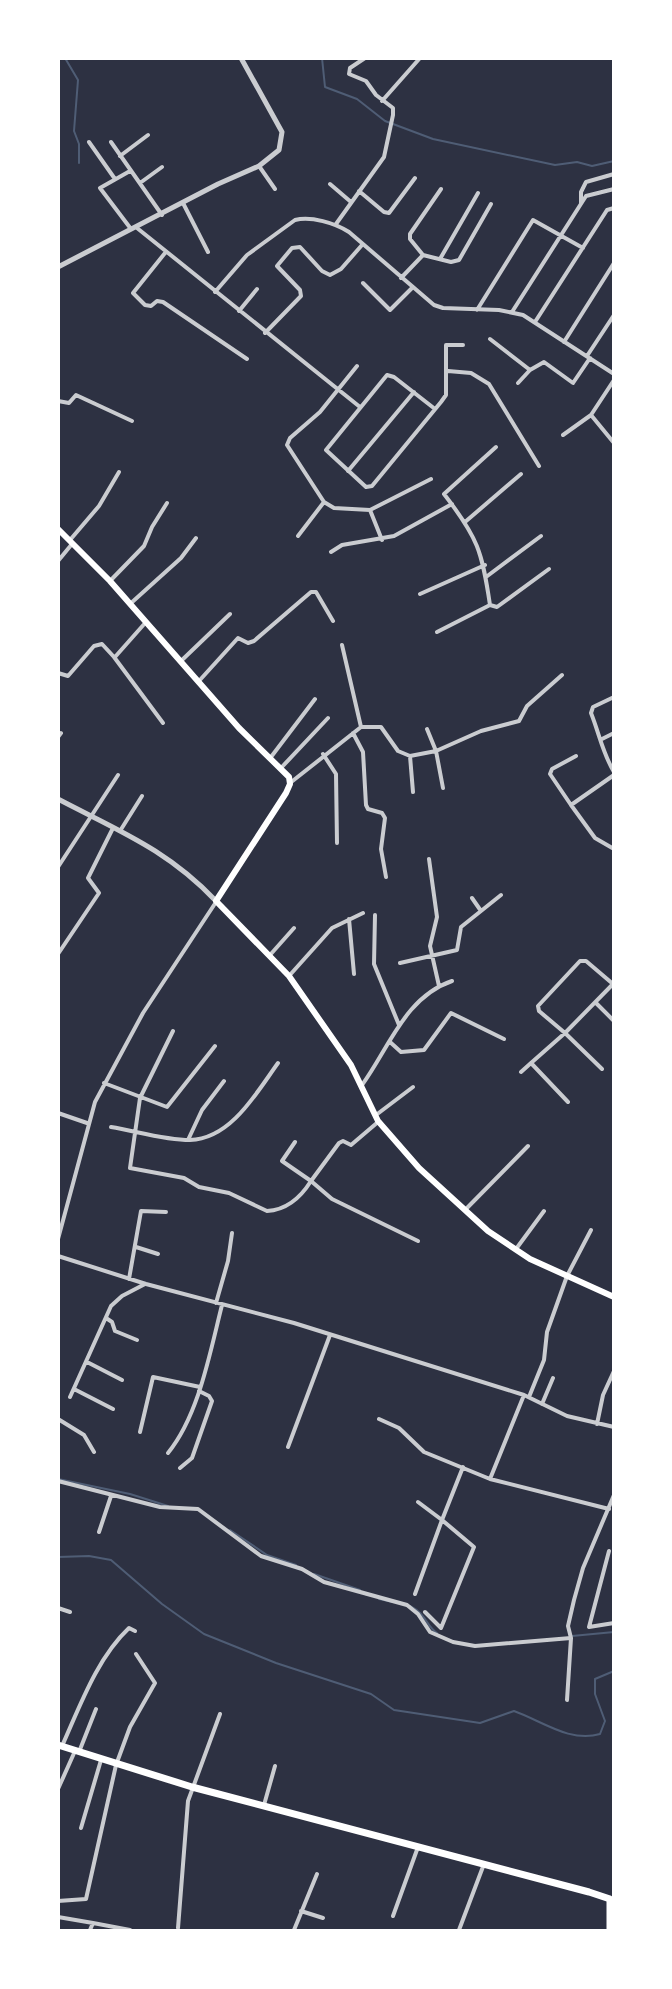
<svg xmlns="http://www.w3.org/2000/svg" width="672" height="1989" font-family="Inter,sans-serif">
	<rect width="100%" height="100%" fill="#2d3142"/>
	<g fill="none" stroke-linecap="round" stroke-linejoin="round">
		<path stroke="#4f5d75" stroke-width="2" d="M65,58L78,80L74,131L79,144V163
			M322,58L325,87L357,99L385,121L433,139L555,165L577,162L592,166L614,161
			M58,1479L130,1494L168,1506
			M230,1530L267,1555L296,1565
			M58,1557L89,1556L111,1560L162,1604L204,1634L276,1663L371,1694L394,1710L480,1723L514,1711C542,1721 570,1743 600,1734L605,1721L595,1694V1679L614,1671
			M314,1574L360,1590
			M379,1599L393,1602
			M410,1606C426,1614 427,1627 437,1633
			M572,1636L614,1632"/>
		<path stroke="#caccd0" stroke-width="4" d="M382,101L420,58
			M89,142L115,179
			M111,142L162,215
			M120,156L148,135
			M259,166L275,189
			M130,171L100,188L131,229
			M140,183L162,167
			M330,184L351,202
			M359,191L384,212L389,213L415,178
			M183,203L208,252
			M581,203V192L586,182L614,174
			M336,224L384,157L393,115V108L376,95L366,81L349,74L350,68L365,58
			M137,228L360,407
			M165,253L133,293L145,305L151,306L157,301L163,302L247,359
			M423,255L410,239V234L441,189
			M440,259L478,193
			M401,278L423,255L451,262L459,260L491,204
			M363,283L390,310L413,287
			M215,292L247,255L295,220C311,216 335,223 349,232L434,305L443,308L499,310L523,315L614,374
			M477,310L533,220L583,248
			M239,311L257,289
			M512,312L586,196L614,189
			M535,322L607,210L614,208
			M265,333L301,296L300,290L277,266L292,248L300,247L322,271L330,275L341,269L362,245
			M490,339L530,370
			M564,342L614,263
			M587,356L614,315
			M357,366L320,412L290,438L287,445L324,502L334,508L370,510
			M448,371L471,373L489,384L539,466
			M518,383L530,370L544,362L573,383L590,358
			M58,401L69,403L76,395L132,421
			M435,409L394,377L387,375L326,450L366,487L372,486L441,402L446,395V345H463
			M591,415L614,443
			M563,435L591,415L614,380
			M496,447L444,494C478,538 482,551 490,605L497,607L549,569
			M348,471L414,392
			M370,510L431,479
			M370,510L382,540
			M465,522L521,474
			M298,536L324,502
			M70,540L99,506L119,472
			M331,552L342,545L394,536L452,504
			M58,561L72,544
			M486,577L541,536
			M110,581L144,546L152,527L167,503
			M420,594L485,565
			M130,604L181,558L196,538
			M437,632L490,605
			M342,645L361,727
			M115,657L146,622
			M181,661L230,614
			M58,673L68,676L94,646L102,644L114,657L163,723
			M199,681L238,638L248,643L254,641L311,592H316L333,621
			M614,697L593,707L591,713C599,733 603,754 614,772
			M427,729L436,751L443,788
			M353,733L363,752L366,805L368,809L382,813L385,818L381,849L386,877
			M58,737L61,733
			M602,739L614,733
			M323,754L336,774L337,843
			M410,756L413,792
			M271,757L315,699
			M281,768L328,718
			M614,775L571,805L595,838L614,849
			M290,783L361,727H381L398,751L410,756L436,751L481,731L519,721L527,706L562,675
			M571,805L550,774L552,769L576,756
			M120,831L142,796
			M429,859L437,917L430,946L439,986
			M58,867L118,775
			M472,898L481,911
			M375,915L374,964L399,1025
			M349,919L354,974
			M58,954L99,893L88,878L113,828
			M270,955L294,928
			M580,961H586L613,984L565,1033L539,1011L538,1006Z
			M400,963L457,950L461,927L501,895
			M289,976L332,928L363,913
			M596,1003L614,1021
			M173,1031L140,1098L130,1168L184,1178L199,1187L229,1193L267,1211C286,1210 301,1197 311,1181L282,1161L295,1142
			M390,1042L401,1052L424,1050L451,1013L504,1039
			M521,1072L531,1063
			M104,1083L167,1107L215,1046
			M362,1085C389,1048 405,997 452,981
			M568,1102L531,1063L565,1033L602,1069
			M58,1113L87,1123
			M376,1115L413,1087
			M378,1122L351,1145L343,1141L339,1143L311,1181L332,1199L418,1241
			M111,1127C136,1131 164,1140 190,1140C231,1139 257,1092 278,1063
			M188,1140L202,1110L224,1081
			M465,1210L528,1146
			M58,1239L95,1102L143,1013L216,902
			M136,1247L158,1254
			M516,1249L544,1211
			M58,1256L146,1284L294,1323L524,1395L567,1416L614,1427
			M129,1279L141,1211L166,1212
			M216,1303L228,1261L232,1233
			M106,1318L112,1322L115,1331L137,1340
			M87,1362L122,1380
			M74,1389L113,1409
			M70,1397L111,1306L122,1296L145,1284
			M529,1397L544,1360L547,1332L567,1276L591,1230
			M542,1404L553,1378
			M58,1419L84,1435L94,1452
			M379,1419L399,1428L424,1452L490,1479L609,1509
			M597,1424L603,1395L614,1371
			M140,1432L153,1377L200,1387
			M288,1447L330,1335
			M168,1453C199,1415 210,1352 222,1305
			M180,1468L192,1458L212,1401L209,1396L199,1391
			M490,1479L524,1395
			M58,1481L160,1507L198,1509L261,1556L302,1569L324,1582L407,1605L418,1614L430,1632L453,1642L475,1646L571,1638
			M99,1532L111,1496
			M609,1551L589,1627L614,1623
			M415,1594L442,1520L418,1502
			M58,1608L70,1612
			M425,1612L441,1628L474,1547L442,1520L463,1467
			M567,1700L571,1638L568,1626L574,1600L583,1568L614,1495
			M62,1746C80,1706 97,1658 129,1628L135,1631
			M79,1752L96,1709
			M58,1789L75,1751
			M264,1805L275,1766
			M81,1828L101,1760
			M58,1901L86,1899L116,1765L130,1727L155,1683L136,1654
			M301,1911L323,1918
			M393,1916L418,1847
			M58,1917L93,1923L90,1930
			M93,1923L130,1930
			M178,1928L188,1801L220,1714
			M294,1930L317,1874
			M459,1930L484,1864"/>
		<path stroke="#caccd0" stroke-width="5" d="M58,267L218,184L259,166L279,150L282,132L241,58
			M58,799C119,831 168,850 216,901"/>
		<path stroke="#fff" stroke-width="6" d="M58,529L110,581L239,728L289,777L290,784L286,793L216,901L289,976L351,1065L378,1121L419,1168L488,1231L530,1259L614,1297"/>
		<path stroke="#fff" stroke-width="7" d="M58,1745L192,1787L589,1892L610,1899V1930"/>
	</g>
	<rect width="672" height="1989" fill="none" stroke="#ffffff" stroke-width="120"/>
</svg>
